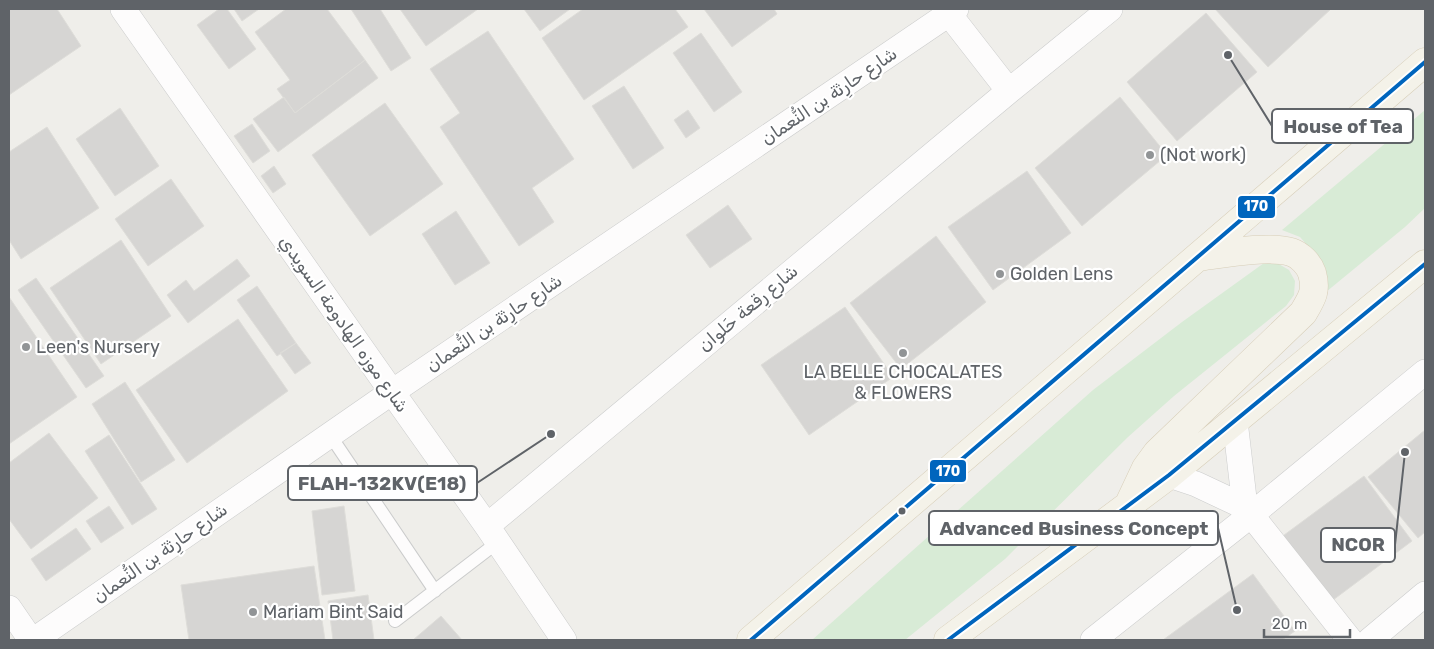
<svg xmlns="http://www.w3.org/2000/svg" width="1434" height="649" font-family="Rubik,'Noto Sans Arabic',sans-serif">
	<rect width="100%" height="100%" fill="#efeeea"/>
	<path fill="#d8ebd6" d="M1425,110V208L1405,227L1326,292L1315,254L1300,237L1282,230Z
		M1264,263H1277L1289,270L1295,281L1294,295L1286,306L1174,396L1128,437L1005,559L905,640H812L1093,390L1182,322Z"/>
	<path fill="#d6d5d3" stroke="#deddd9" d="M9,9H57L81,46L9,95Z
		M219,9H227L256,49L229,69L197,25Z
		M234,9H259L242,21Z
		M286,9H327L365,60L295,113L277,89L290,80L255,32Z
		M351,9H380L411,58L391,71Z
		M400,9H478L426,46Z
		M524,9H570L540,31Z
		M583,9H675L688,27L584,100L542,38Z
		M704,9H774L777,14L732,47Z
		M1215,9H1331L1268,67Z
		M1206,13L1257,72L1177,141L1127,82Z
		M488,31L574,159L532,188L554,222L519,246L440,127L460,113L430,69Z
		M701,33L742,92L714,112L673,53Z
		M365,60L378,78L278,152L253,119L284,97L295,113Z
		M624,86L664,148L633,169L592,106Z
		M1120,97L1167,155L1082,226L1035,168Z
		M385,103L443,184L370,236L312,155Z
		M120,108L159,166L115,196L76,139Z
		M688,110L700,128L686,138L674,120Z
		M252,124L270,151L253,163L234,136Z
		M47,127L99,208L21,259L9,240V152Z
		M274,166L286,184L273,193L261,176Z
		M1027,171L1071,233L993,290L948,227Z
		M171,179L204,226L148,266L115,219Z
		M728,205L752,239L710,268L686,235Z
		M456,211L490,263L455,285L422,234Z
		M936,236L986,302L901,369L850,303Z
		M121,240L171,316L101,364L50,288Z
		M237,259L250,276L188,323L167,295L186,280L194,291Z
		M36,278L104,376L86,388L18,290Z
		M257,286L296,343L277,356L237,300Z
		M9,297L77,397L9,444Z
		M845,307L893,377L809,435L761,365Z
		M238,319L288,391L187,463L136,390Z
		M296,343L311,363L295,374L280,353Z
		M125,382L175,460L141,482L92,404Z
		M1425,430V532L1418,538L1368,477Z
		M49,433L98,498L31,549L9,519V463Z
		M109,435L157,509L132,525L85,451Z
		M1364,476L1412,541L1325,606L1276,541Z
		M109,506L124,528L101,543L86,521Z
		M344,506L355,591L322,595L312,511Z
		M76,528L91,549L46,581L31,559Z
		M314,566L325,640H189L181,585Z
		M1253,574L1295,631L1282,640H1163Z
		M368,595L374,640H333L328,601Z
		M441,616L462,640H413Z"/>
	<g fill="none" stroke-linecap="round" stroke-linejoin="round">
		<g stroke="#cbcccc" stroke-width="14">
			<path id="service" d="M330,435L435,591
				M395,621L498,542"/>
		</g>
		<g stroke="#cbcccc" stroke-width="26">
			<path id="minor" d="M123,9L392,392L487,526L564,640
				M949,14L1009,91
				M1235,421L1245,507
				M1169,475L1196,484L1245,507L1350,640
				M487,526L1009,91L1110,9
				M9,608L31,640
				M34,640L392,392L956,9
				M1093,640L1251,515L1425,372
				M1370,640L1425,594"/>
		</g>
		<g stroke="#d7ceb8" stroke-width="29">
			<path id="primary" d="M1130,502L1146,468L1157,453L1303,313C1312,298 1317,291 1312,273C1309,264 1300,255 1291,252C1269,245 1221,254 1198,257
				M751,640L1425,62
				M948,640L1169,475L1425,264"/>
		</g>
		<use href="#service" stroke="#fdfcfc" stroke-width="12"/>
		<use href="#minor" stroke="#fdfcfc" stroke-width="25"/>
		<use href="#primary" stroke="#f4f2e9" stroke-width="28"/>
		<g stroke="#fff" stroke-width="8">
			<path id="bus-1" d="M751,640L1425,62
				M948,640L1169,475L1425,264"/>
		</g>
		<use href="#bus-1" stroke="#0065bd" stroke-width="4"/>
	</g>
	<g fill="#919496" stroke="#fff" stroke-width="2">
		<circle cx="1150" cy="155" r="5"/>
		<circle cx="1000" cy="274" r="5"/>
		<circle cx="26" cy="347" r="5"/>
		<circle cx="903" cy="353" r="5"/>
		<circle cx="253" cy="612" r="5"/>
	</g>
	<circle fill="#5f6368" stroke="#fff" stroke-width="2" cx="902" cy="511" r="4.5"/>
	<g text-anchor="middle" stroke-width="4.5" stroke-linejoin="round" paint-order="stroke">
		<g font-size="18" fill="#5f6368" stroke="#fff">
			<text transform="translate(829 96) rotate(-34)" y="6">شارع حارِثة بن النُّعمان</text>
			<text transform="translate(748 308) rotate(-40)" y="6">شارع رِقعة حَلوان</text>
			<text transform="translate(494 323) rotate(-34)" y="6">شارع حارِثة بن النُّعمان</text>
			<text transform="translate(344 324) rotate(55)" y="6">شارع موزه الهادومة السويدي</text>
			<text transform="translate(160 553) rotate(-35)" y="6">شارع حارِثة بن النُّعمان</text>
		</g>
		<g font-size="18" fill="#5f6368" stroke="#fff" text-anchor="start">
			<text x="1160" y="161">(Not work)</text>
			<text x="1010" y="280">Golden Lens</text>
			<text x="36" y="353">Leen's Nursery</text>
			<text x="903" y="378" text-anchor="middle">LA BELLE CHOCALATES<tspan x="903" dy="21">&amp; FLOWERS</tspan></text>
			<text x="263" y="618">Mariam Bint Said</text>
		</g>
	</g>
	<path fill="none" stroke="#5f6368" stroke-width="2" d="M1228 55L1272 126M551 434L477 483M1237 610L1218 528M1405 452L1395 545"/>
	<g fill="#5f6368" stroke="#fff" stroke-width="2">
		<circle cx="1228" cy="55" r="5"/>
		<circle cx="551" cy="434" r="5"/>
		<circle cx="1237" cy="610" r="5"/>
		<circle cx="1405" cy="452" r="5"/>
	</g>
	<g fill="#fff" stroke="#5f6368" stroke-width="2">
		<rect x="1272" y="109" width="141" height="34" rx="5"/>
		<rect x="288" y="466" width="189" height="34" rx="5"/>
		<rect x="929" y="511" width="289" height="34" rx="5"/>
		<rect x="1321" y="528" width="74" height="34" rx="5"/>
	</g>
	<g font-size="19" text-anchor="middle" font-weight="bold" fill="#5f6368">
		<text x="1343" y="133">House of Tea</text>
		<text x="382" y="490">FLAH-132KV(E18)</text>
		<text x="1074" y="535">Advanced Business Concept</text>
		<text x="1358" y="551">NCOR</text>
	</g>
	<g stroke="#fff" stroke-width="2">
		<rect x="1237" y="195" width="39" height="24" rx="5" fill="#0065bd"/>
		<rect x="929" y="459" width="38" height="24" rx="5" fill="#0065bd"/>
	</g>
	<g font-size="14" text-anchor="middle" font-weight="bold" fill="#fff">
		<text x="1256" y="211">170</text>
		<text x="948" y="476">170</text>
	</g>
	<rect width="1434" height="649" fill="none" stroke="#5f6368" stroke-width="20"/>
	<path d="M1264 629v8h86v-8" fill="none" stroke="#5f6368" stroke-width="2.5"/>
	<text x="1272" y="629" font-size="15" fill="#5f6368" stroke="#ffffff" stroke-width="4" paint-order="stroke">20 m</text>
</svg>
